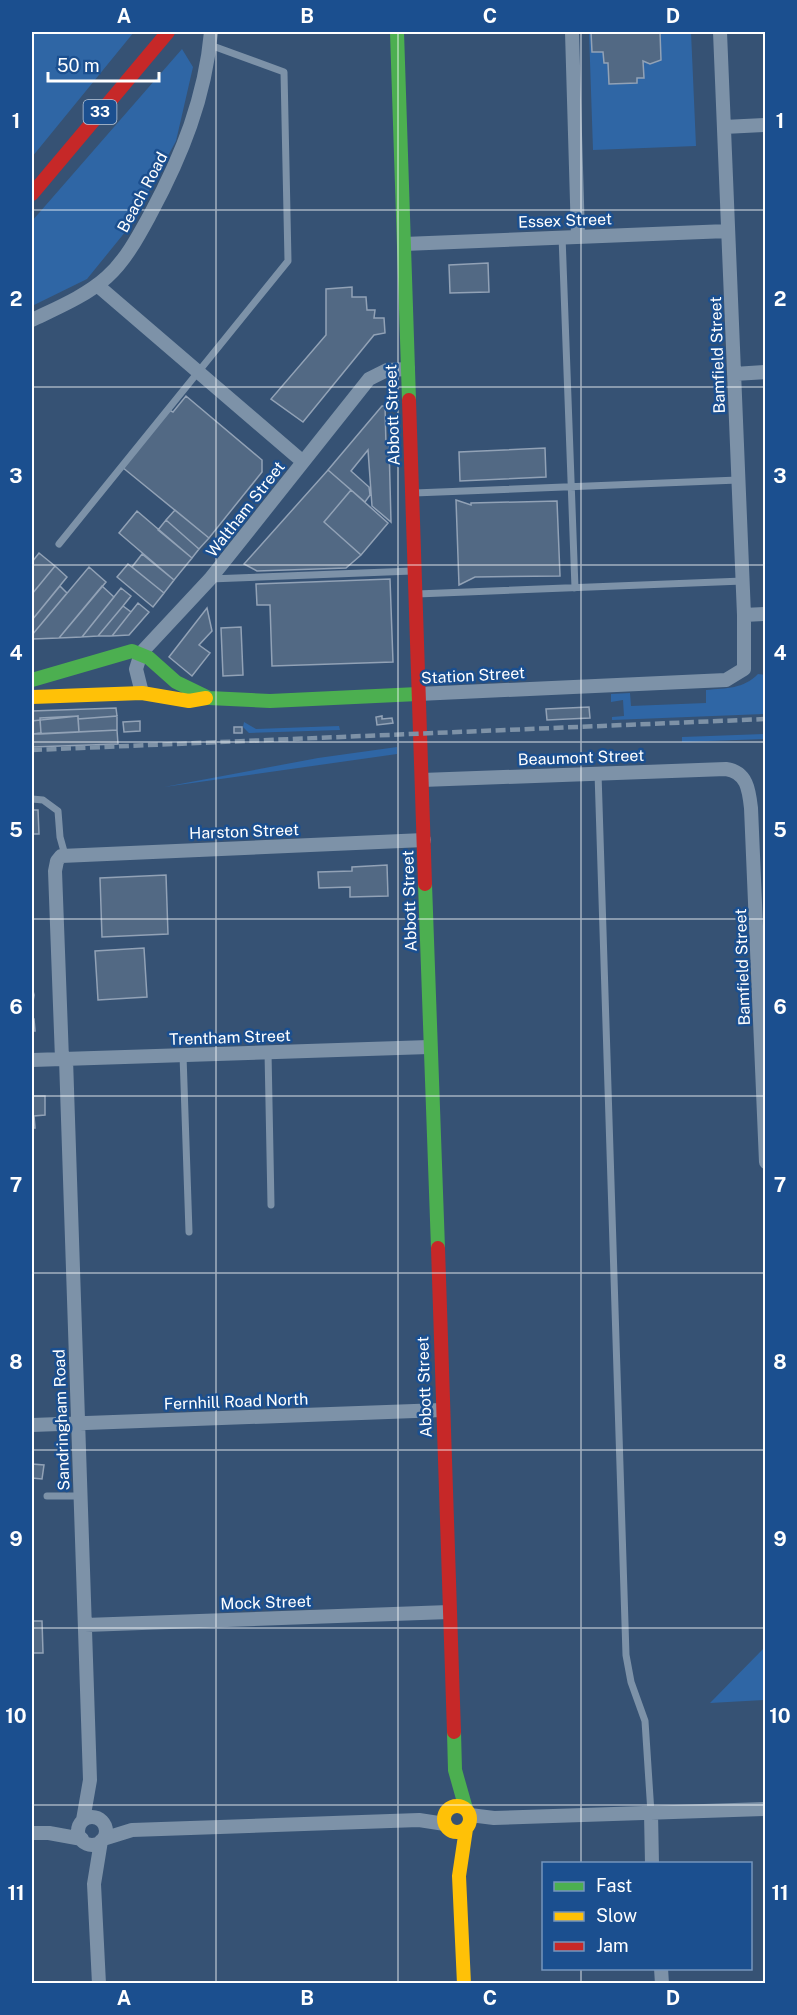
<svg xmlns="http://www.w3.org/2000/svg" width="797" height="2015" font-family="'Public Sans',sans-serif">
	<rect width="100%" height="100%" fill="#365274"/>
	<path fill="#2f66a5" d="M32,32H134L32,157Z
		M589,32H691L696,146L593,150Z
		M182,49L193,67L176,141L130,226L87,279L32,306V221Z
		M758,674L765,675V714L612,720V717L624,716L623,700L611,702V694L630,693L631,706L706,703V690C727,688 743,689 758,674Z
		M244,722L256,729L339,726L340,730L249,733L243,727Z
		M766,734L765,739L682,742V737Z
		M397,747V754L164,787L318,758Z
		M765,1647V1700L710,1703Z"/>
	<path fill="#526984" stroke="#92a2b6" stroke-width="1.5" d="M591,32H660L661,60L650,64L643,61L644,78H637V83L609,84L608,63H604L603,52H592Z
		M488,263L489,292L450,293L449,265Z
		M352,287V297H366L367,310H375L374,318H384L385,333L374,335L303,422L271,399L326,335V289Z
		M186,396L262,460V472L209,538L122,467L169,410L173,412Z
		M382,406H385L386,445H389L391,522L372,506L368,450L351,471L369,487L370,495L365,502L328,470Z
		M545,448L546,477L460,481L459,452Z
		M328,470L351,490L324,522L361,555L346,568L257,571L244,564Z
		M351,490L388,523L361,555L324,522Z
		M456,500L471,505V503L557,501L560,576L475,577L459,585Z
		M175,510L209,538L199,549L166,520Z
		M137,511L192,558L174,580L119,533Z
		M166,520L199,549L192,558L158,530Z
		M39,553L55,566L32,594V562Z
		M142,554L174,580L164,593L132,567Z
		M128,564L164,593L153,607L117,577Z
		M55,566L67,577L32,620V594Z
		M89,567L106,582L59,638L32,639V635Z
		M390,579L393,662L272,666L270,605H257L256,584Z
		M60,586L67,593L32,635V620Z
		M102,586L114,597L82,637L59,638Z
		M121,588L131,596L123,606L98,636L82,637Z
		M138,603L149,612L129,635L112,636Z
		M123,606L131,612L112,636H98Z
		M207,608L212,631L199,645L210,653L192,676L169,657Z
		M241,627L243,675L223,676L221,628Z
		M589,707L590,718L547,720L546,709Z
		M116,708L117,716L78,719V716L32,721V711Z
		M78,716L79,732L41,734L40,718Z
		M117,716V730L79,732L78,719Z
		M382,716V719L392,718L393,723L377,725L376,717Z
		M40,720L41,733L32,734V721Z
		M140,721V731L124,732L123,722Z
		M234,727H242V733H234Z
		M117,730L118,744L32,747V734Z
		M32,810H38L39,834H32Z
		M387,865L388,896L350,897V887L319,888L318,872L352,871V867Z
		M166,875L168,934L102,937L100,878Z
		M144,948L147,997L98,1000L95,951Z
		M32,987L34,995L32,1009Z
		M32,1019H34L35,1031H32Z
		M32,1096H45V1115L34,1116L35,1128H32Z
		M32,1464L44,1465L42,1479L32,1478Z
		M32,1621H42L43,1653H32Z"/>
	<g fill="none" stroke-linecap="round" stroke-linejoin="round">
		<path stroke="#7d92a8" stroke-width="7" d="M562,236L575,588
			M414,493L738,480
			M59,544L288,261L284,72L210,45
			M210,579L412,571
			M417,594L743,581
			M598,773L626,1655L631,1682L645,1721L651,1813
			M32,799L43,800L58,811L60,837L65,855
			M268,1052L271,1205
			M183,1055L189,1232
			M47,1496H80"/>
		<path stroke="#7d92a8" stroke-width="14" d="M572,32L578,236
			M724,127L766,125
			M404,244L728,231
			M97,285L302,461
			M32,320C57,308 86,296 107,277C126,260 139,235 151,213C182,155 205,98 211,32
			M734,374L766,372
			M744,615L766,614
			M142,693L136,669L141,653L210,579L369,379L387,370L408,369
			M418,694L726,680L744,669V615L720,32
			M422,780L726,769C747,772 749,790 751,808L766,1162
			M62,1059L55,871L57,861L61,856L424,840
			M66,1059L90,1780L83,1820
			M32,1060L429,1047
			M32,1425L442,1410
			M85,1625L449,1612
			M651,1813L652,1864
			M470,1815L494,1818L766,1809
			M78 1831a14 14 0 1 1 28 0a14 14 0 1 1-28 0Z
			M32,1833H49L82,1839
			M103,1839L132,1830L419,1820L445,1824
			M661,1968L662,1984
			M99,1984L94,1884L101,1841"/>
		<path stroke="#4caf50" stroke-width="14" d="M397,32L409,400
			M32,680L132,651L149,658L176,682L209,698L270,701L418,694
			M425,884L438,1248
			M454,1732L455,1770L466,1809"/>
		<path stroke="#ffc107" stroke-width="14" d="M32,697L142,693L189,701L206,698
			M444 1819a13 13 0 1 1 26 0a13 13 0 1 1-26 0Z
			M464,1984L459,1876L466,1829"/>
		<path stroke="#c62828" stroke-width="14" d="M32,194L168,32
			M409,400L425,884
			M438,1248L454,1732"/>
		<path stroke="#7e92a7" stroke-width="4.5" stroke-dasharray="10 4.5" stroke-linecap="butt" d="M32,750L766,719"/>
	</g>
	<path fill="none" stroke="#fff" stroke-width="1.5" stroke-opacity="0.55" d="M216,32V1984M398,32V1984M581,32V1864M32,210H766M32,387H766M32,565H766M32,742H766M32,919H766M32,1096H766M32,1273H766M32,1450H766M32,1628H766M32,1805H766M581,1968V1984"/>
	<g text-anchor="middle" stroke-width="5" stroke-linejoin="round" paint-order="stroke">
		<rect fill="#1b4f8f" stroke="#bbcadd" stroke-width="1.5" x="83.5" y="100" width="33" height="24" rx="4.5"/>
		<g font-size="15" font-weight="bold" fill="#fff">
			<text x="100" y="117">33</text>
		</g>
		<g font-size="16" fill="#fff" stroke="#1b4f8f">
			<text transform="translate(142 192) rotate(-62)" y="6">Beach Road</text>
			<text transform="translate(565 220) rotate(-2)" y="6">Essex Street</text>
			<text transform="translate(717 355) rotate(-92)" y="6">Bamfield Street</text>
			<text transform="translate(392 415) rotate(-92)" y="6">Abbott Street</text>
			<text transform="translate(245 509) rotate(-52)" y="6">Waltham Street</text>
			<text transform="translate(473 675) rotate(-3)" y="6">Station Street</text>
			<text transform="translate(581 757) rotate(-2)" y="6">Beaumont Street</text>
			<text transform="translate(244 831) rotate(-2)" y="6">Harston Street</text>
			<text transform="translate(409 901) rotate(-92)" y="6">Abbott Street</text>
			<text transform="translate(742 967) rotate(-92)" y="6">Bamfield Street</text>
			<text transform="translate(230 1037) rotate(-2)" y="6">Trentham Street</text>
			<text transform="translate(424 1387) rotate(-92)" y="6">Abbott Street</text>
			<text transform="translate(236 1401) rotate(-2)" y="6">Fernhill Road North</text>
			<text transform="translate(61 1420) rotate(-92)" y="6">Sandringham Road</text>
			<text transform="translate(266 1602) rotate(-2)" y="6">Mock Street</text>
		</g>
	</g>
	<rect width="797" height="2015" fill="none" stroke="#1b4f8f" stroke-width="66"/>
	<rect x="542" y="1862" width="210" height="108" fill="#1b4f8f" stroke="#7695bc" stroke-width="1.5"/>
	<rect x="554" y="1882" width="30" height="9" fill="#4caf50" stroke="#7695bc" stroke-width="1.5"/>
	<text x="596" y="1892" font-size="18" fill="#ffffff">Fast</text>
	<rect x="554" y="1912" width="30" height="9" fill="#ffc107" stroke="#7695bc" stroke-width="1.5"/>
	<text x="596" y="1922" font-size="18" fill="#ffffff">Slow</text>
	<rect x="554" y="1942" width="30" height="9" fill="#c62828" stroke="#7695bc" stroke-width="1.5"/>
	<text x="596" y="1952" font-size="18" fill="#ffffff">Jam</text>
	<path d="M48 72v9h111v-9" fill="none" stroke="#ffffff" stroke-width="3"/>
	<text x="57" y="72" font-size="18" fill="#ffffff" stroke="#1b4f8f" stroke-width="4.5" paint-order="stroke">50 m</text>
	<rect x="33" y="33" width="731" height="1949" fill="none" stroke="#fff" stroke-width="2"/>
	<g font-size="20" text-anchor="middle" font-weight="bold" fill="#fff">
		<text x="124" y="23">A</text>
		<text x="307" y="23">B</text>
		<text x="490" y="23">C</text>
		<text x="673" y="23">D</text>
		<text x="16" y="128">1</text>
		<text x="780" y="128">1</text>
		<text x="16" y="306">2</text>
		<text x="780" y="306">2</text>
		<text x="16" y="483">3</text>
		<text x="780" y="483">3</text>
		<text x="16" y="660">4</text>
		<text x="780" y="660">4</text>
		<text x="16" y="837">5</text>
		<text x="780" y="837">5</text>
		<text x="16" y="1014">6</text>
		<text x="780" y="1014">6</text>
		<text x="16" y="1192">7</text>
		<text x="780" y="1192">7</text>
		<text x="16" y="1369">8</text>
		<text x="780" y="1369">8</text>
		<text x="16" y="1546">9</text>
		<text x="780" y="1546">9</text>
		<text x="16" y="1723">10</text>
		<text x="780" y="1723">10</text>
		<text x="16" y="1900">11</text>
		<text x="780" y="1900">11</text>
		<text x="124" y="2005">A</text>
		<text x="307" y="2005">B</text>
		<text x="490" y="2005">C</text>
		<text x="673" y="2005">D</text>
	</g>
</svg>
